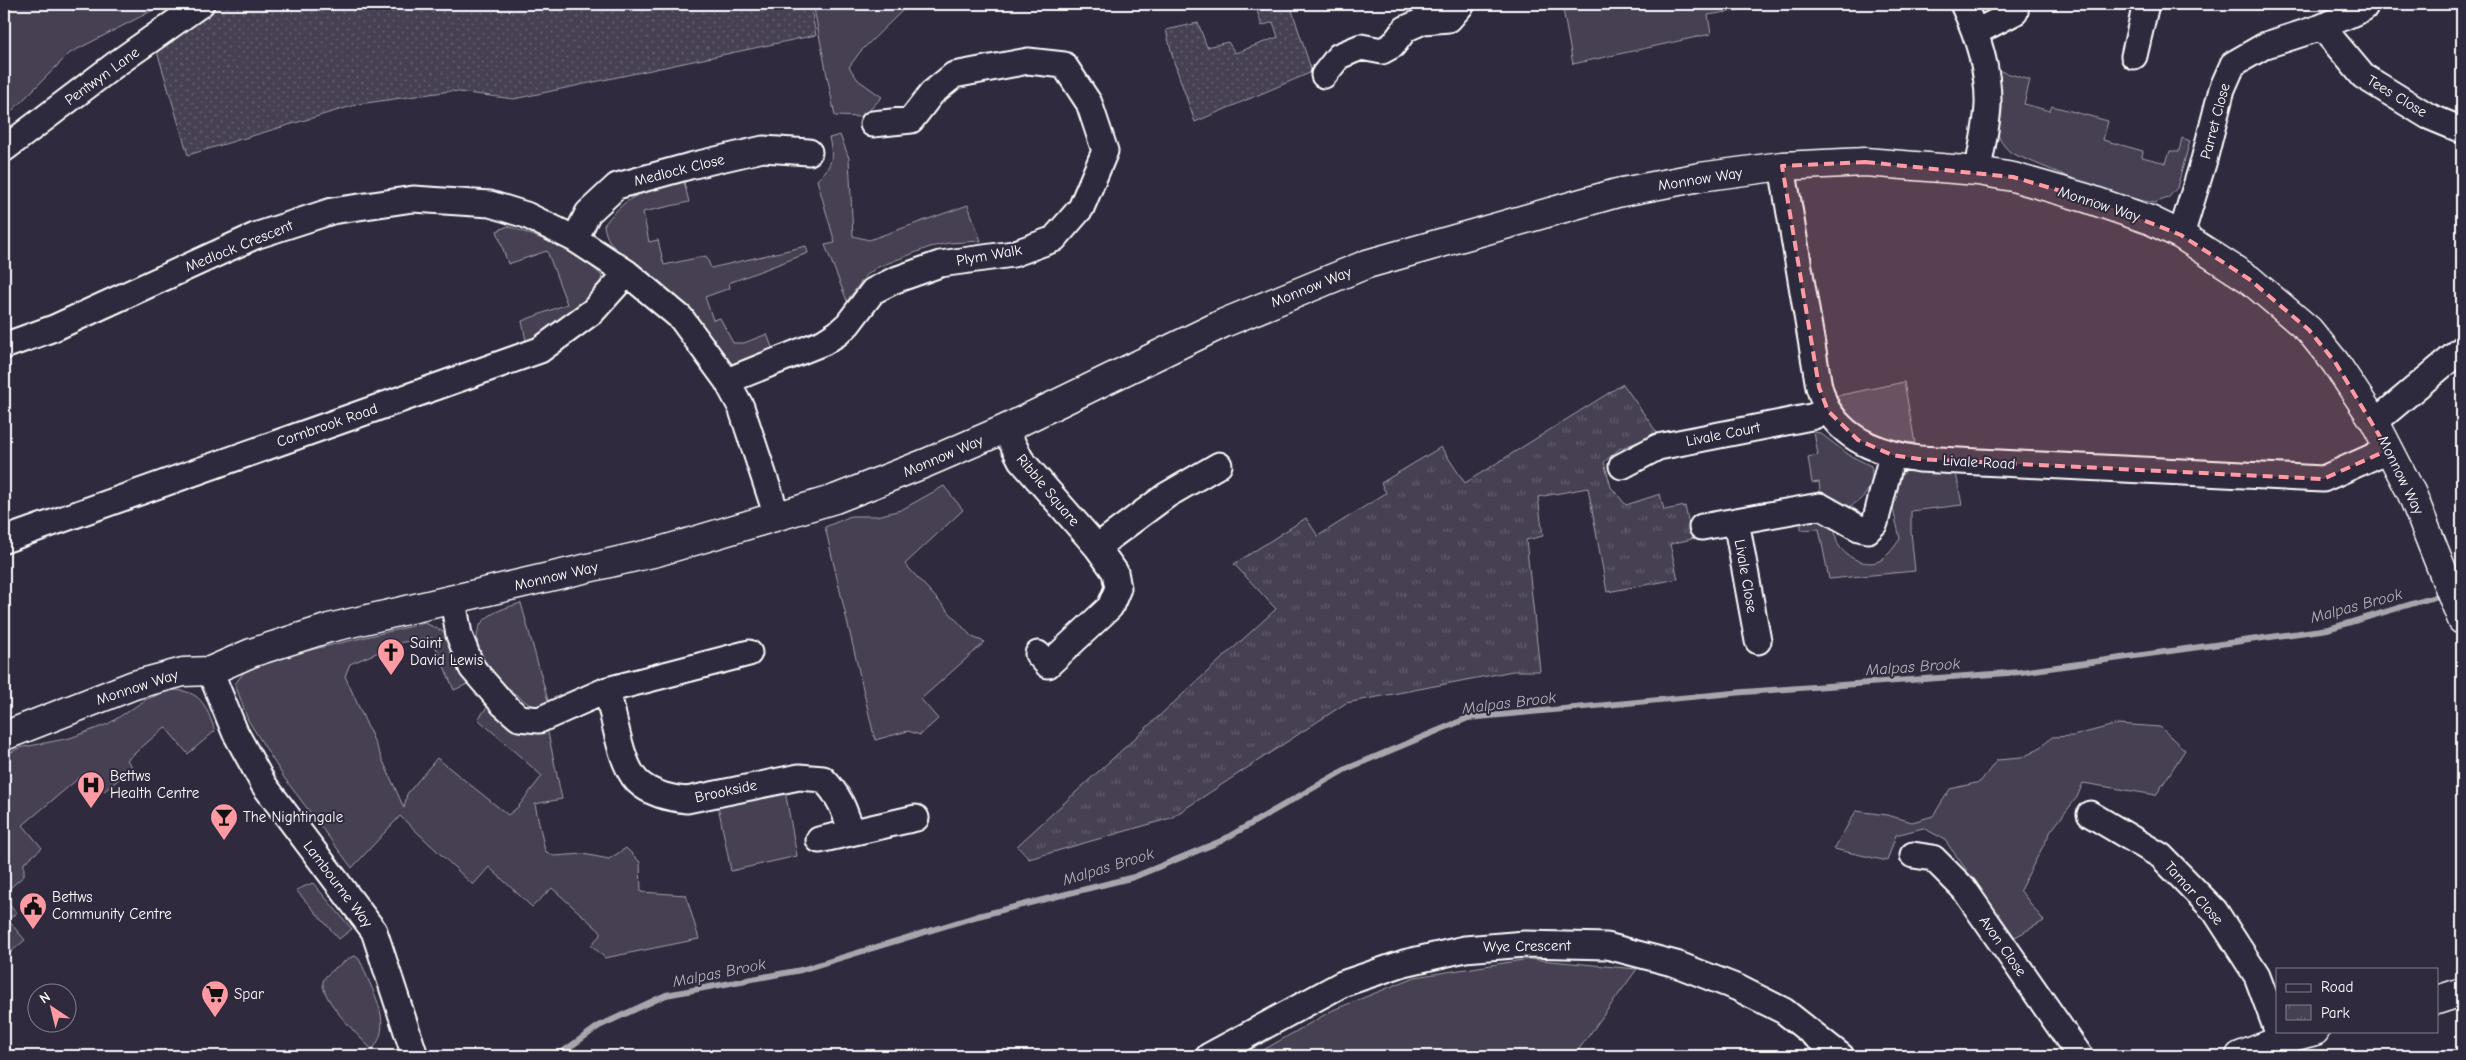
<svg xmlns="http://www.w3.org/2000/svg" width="2466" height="1060" font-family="'Comic Neue',sans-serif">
	<defs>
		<pattern id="park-tufts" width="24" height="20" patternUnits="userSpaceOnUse" patternTransform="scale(1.25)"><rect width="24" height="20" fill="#464152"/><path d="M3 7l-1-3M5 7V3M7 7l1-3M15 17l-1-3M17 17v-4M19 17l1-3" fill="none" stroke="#625e6c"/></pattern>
		<pattern id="garden-dots" width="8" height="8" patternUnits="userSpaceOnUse" patternTransform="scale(1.25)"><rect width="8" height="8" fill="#464152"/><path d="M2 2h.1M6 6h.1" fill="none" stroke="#625e6c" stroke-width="1.8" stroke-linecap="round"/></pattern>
	</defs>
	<rect width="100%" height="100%" fill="#2f2a3d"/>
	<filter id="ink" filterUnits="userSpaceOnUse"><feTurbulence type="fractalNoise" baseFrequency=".02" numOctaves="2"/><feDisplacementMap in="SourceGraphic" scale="10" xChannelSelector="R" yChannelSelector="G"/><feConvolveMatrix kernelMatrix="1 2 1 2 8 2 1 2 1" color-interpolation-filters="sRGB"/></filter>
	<g filter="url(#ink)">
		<path fill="#464152" stroke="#a2a0a8" d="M4,4H165L70,53L4,119Z
			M813,4H909L860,52L849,67L858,80L882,97L863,117L835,116Z
			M1562,4H1777L1708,15L1711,34L1573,64Z
			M1997,70L2030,80L2024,104L2050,111L2052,106L2108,121L2103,140L2143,151L2142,157L2166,163L2170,151H2179L2182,138L2190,141L2177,188L2168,198L2154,203L2107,193L2011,153C1989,132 2002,130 2002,106C2001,94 1998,82 1997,70Z
			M840,135L849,158L853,236L869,240L968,205L981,241L949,243L930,247L878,267L866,275L847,301L825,245L835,243L817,180C832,166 834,158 829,138Z
			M684,182L689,202L643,212L649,242L658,240L664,265L706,256L711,268L806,246L808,253L729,283L730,288L705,297L713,320L720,318L733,343H744L767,334L773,350L733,366C706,332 682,296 646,271C627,257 607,250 604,225C629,192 646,191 684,182Z
			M508,226C542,239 575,249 602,276L598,291L581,308L527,346L522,321L567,304L547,251L508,264L497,231Z
			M1904,382L1915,443C1875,439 1858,431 1836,396Z
			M1814,432L1820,433L1849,455L1871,466C1876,488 1863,500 1845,509L1821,499L1819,482L1812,483L1808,457L1818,455Z
			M1916,469L1956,473L1962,505L1911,511V532L1915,571L1829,579L1819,529L1801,530V522L1824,518L1834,522C1835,529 1835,539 1839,546C1847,558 1867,568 1881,560C1889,555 1894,547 1900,539C1895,512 1883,494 1906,471Z
			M944,486L963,510L905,564L972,637L985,642L921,699L938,719L920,735L908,731L875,740L825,527L851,516H877L901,510Z
			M521,603L549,704L538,710C517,698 462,654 481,624C489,612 508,607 521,603Z
			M425,623L444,632L470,683L454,690L432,638L403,642L350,664L345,676L404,808L407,794L437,758L508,815L518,807L542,776L478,719L489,705L527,733L547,728L562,799L535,804L545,851L554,856L583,854L609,859L626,848L640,862L641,892L686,895L699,939L605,958L591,945L602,933L552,888L532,907L489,867L473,885L400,816L352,868L285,779L248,720L235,684L244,672L268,660Z
			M171,690C201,690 206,705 215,731L188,754L165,727L127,760L133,768L103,792L86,772L23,825L42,848L24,863V876L4,893V756L19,748L70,738L108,724L147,699Z
			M2118,724L2160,727L2185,750L2156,795L2083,783L2077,797L2051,831L2020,890L2044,921L2015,937L1944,839L1923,828L1896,835L1887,861L1834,849L1856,811L1887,815L1912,822L1933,816L1950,789L1980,782L1997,760L2021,758L2039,749L2052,737L2073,736Z
			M785,791L797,856L731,871L718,806Z
			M313,883L352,929L339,939L296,890Z
			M4,898L16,913L8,920L25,940L4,958Z
			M355,956L359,959L363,967C374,995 394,1025 372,1050C360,1037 321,1000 323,982C324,976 331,972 335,968C342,964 347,958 355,956Z
			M1529,959L1637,969L1574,1056H1253L1333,1010L1415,977Z"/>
		<path fill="url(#park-tufts)" stroke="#a2a0a8" d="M1623,384L1658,434L1619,449L1604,462L1611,487L1626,505L1660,494L1664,510L1685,506L1692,539L1670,544L1678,579L1607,592L1588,488L1538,497L1543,536L1526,540L1540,671H1513L1346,703L1171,818L1029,859L1017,846L1276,609L1234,564L1306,518L1318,536L1386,493L1381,483L1441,447L1465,483Z"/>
		<path fill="url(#garden-dots)" stroke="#a2a0a8" d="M201,4H810L816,35L514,99L451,91L359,104L188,155L153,38Z
			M1255,4H1290L1312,72L1195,122L1174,62L1166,30L1198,23L1207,47L1228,42L1235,53L1278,37L1273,22L1262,26Z"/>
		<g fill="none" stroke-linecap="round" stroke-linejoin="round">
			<path stroke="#a7a6ad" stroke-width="6" d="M557,1056L599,1026L666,995L801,970L978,916L1134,877L1221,841L1346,769L1468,718L1744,692L2021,672L2328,629L2445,594"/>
			<g stroke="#fff" stroke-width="29">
				<path id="minor" d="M1963,4C1978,36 1989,69 1988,105C1987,127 1981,149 1978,171
					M2322,27L2363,76L2428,116L2462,130
					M1976,32L2015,12L2016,4
					M2134,56L2146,4
					M1324,75L1339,56L1361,47L1382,51L1393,45L1405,29L1423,21L1449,19L1462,4
					M4,149L116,64L201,4
					M1782,166L1819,387C1822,395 1824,405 1829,412C1849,443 1885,454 1919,459L2323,479L2388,450
					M2181,235L2204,160L2222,89L2233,64L2266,45L2322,27L2364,8L2366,4
					M575,239L588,213L617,186L690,166L763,149L809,152
					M4,346L54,328L255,236L332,211L413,199L490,204L526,215L575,239L627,273L681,318L727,381L741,407L777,516
					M727,381L824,342L838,333L848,324L873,291L895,280L940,264L1013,254L1054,239L1081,208L1105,151L1089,103L1064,65L1028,61L954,75L932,93L911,120L873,124
					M2375,422L2462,349
					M1005,429L1021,460L1097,547L1167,495L1219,465
					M1622,466L1658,447L1811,417L1828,411
					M1702,527L1736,521
					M4,540L540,350L593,311L627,273
					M453,600L459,635L472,668L503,704L519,718L539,720L607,690L749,653
					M1758,641L1736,521L1820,506L1859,528L1868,530L1875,523L1892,455
					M1038,654L1048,665L1110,607L1118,588L1115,572L1097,547
					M210,671L235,732L264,785L374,931L415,1056
					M607,690C614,715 620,763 637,781C650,794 669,798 687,800L799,777L823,779C839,795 845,810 851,832
					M2090,814L2161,856L2215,911L2257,976L2277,1030
					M819,840L916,818
					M1913,855L1933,858L1964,889L2080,1056
					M1209,1056L1342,984L1404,963L1465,949L1525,944L1607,946L1676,964L1738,988L1784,1011L1841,1056"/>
			</g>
			<g stroke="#fff" stroke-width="31">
				<path id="tertiary" d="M4,736L134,685L183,672L210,671L251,653L329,628L657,552L835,499L926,463L1005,429L1224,323L1367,264L1617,193L1700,177L1782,166L1865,162L1978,171L2013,177L2086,198L2150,220L2181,235L2249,279L2309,330L2335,362L2375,422L2412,494L2462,620
					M2437,1000L2462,992
					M2240,1056L2281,1040L2315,1031"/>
			</g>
			<use href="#minor" stroke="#2f2a3d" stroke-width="25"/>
			<use href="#tertiary" stroke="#2f2a3d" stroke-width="28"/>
		</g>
	</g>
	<path fill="#ff9aa2" fill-opacity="0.2" stroke="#ff9aa2" stroke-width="4" stroke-dasharray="10 6" stroke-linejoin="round" d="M1865,162L2013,177L2095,201L2181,235L2249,279L2309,330L2335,362L2388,450L2323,479L1919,459L1892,455L1858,440L1828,411L1819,387L1782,166Z"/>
	<defs>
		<g id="church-pin" transform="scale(1.4375)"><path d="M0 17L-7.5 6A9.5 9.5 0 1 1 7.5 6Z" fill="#ff9aa2" stroke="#2f2a3d"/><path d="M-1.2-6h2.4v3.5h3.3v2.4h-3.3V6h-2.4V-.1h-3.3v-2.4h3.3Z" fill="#111"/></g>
		<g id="hospital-pin" transform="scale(1.4375)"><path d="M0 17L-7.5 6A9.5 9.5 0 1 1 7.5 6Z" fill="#ff9aa2" stroke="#2f2a3d"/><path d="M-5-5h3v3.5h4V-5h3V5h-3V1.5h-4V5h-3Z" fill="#111"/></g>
		<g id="bar-pin" transform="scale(1.4375)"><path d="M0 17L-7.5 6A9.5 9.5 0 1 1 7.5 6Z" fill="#ff9aa2" stroke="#2f2a3d"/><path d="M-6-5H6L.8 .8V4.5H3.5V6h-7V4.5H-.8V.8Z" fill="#111"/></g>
		<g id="civic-pin" transform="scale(1.4375)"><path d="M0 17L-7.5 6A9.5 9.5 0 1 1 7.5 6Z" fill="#ff9aa2" stroke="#2f2a3d"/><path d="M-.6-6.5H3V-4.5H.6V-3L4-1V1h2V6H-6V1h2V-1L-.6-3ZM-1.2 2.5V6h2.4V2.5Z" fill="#111"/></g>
		<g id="supermarket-pin" transform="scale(1.4375)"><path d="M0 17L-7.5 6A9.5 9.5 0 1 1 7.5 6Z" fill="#ff9aa2" stroke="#2f2a3d"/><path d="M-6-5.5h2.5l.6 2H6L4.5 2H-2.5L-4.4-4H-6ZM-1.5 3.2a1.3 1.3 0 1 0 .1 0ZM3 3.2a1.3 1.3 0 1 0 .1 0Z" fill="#111"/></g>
	</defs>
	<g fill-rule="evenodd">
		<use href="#church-pin" x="391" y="652"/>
		<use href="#hospital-pin" x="91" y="785"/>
		<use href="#bar-pin" x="224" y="817"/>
		<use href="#civic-pin" x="33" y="906"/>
		<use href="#supermarket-pin" x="215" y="994"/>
	</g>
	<g text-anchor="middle" stroke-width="4" stroke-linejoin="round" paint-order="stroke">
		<g font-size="15" fill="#fff" stroke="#2f2a3d">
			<text transform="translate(102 76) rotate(-36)" y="5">Pentwyn Lane</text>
			<text transform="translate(2397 96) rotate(31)" y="5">Tees Close</text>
			<text transform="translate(2215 121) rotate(-75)" y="5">Parret Close</text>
			<text transform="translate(679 170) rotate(-14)" y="5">Medlock Close</text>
			<text transform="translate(1700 179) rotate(-9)" y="5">Monnow Way</text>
			<text transform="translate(2099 204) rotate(18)" y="5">Monnow Way</text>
			<text transform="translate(239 246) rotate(-22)" y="5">Medlock Crescent</text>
			<text transform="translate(989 255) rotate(-10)" y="5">Plym Walk</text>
			<text transform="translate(1311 287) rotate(-22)" y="5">Monnow Way</text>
			<text transform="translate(327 425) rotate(-19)" y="5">Cornbrook Road</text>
			<text transform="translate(1723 434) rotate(-11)" y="5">Livale Court</text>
			<text transform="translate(943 456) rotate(-23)" y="5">Monnow Way</text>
			<text transform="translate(1979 462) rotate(3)" y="5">Livale Road</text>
			<text transform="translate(2401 475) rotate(64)" y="5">Monnow Way</text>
			<text transform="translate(1048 490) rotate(50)" y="5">Ribble Square</text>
			<text transform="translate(556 576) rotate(-13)" y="5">Monnow Way</text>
			<text transform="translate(1746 576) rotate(80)" y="5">Livale Close</text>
			<text transform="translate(137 687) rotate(-18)" y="5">Monnow Way</text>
			<text transform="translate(726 791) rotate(-12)" y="5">Brookside</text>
			<text transform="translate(338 884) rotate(53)" y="5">Lambourne Way</text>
			<text transform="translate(2194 893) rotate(48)" y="5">Tamar Close</text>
			<text transform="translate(1527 946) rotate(-1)" y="5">Wye Crescent</text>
			<text transform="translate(2003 946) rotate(55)" y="5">Avon Close</text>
		</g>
		<g font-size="15" fill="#fff" stroke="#2f2a3d" text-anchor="start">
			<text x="410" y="648">Saint<tspan x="410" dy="17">David Lewis</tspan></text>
			<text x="110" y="781">Bettws<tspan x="110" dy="17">Health Centre</tspan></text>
			<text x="243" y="822">The Nightingale</text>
			<text x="52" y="902">Bettws<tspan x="52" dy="17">Community Centre</tspan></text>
			<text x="234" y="999">Spar</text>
		</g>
		<g font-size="16" font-style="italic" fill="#b6b4bb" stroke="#2f2a3d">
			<text transform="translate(2356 605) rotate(-15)" y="6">Malpas Brook</text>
			<text transform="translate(1913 666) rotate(-4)" y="6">Malpas Brook</text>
			<text transform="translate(1509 702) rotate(-7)" y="6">Malpas Brook</text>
			<text transform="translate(1108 866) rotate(-17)" y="6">Malpas Brook</text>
			<text transform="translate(719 972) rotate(-11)" y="6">Malpas Brook</text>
		</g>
	</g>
	<rect width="2466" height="1060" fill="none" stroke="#2f2a3d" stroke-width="20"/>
	<rect x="10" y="10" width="2446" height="1040" fill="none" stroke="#fff" stroke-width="2" filter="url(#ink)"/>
	<rect x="2276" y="968" width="162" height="65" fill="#2f2a3d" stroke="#827f8b"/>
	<rect x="2286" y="984" width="25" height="8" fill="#2f2a3d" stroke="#827f8b"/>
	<text x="2321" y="992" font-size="15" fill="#ffffff">Road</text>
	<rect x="2286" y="1005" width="25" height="15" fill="url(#park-tufts)" stroke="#827f8b"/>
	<text x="2321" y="1018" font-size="15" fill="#ffffff">Park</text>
	<g transform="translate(52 1008) rotate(325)"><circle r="24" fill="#2f2a3d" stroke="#827f8b"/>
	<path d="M0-4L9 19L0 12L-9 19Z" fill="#ff9aa2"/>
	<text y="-8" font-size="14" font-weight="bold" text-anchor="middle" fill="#ffffff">N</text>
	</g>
</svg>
